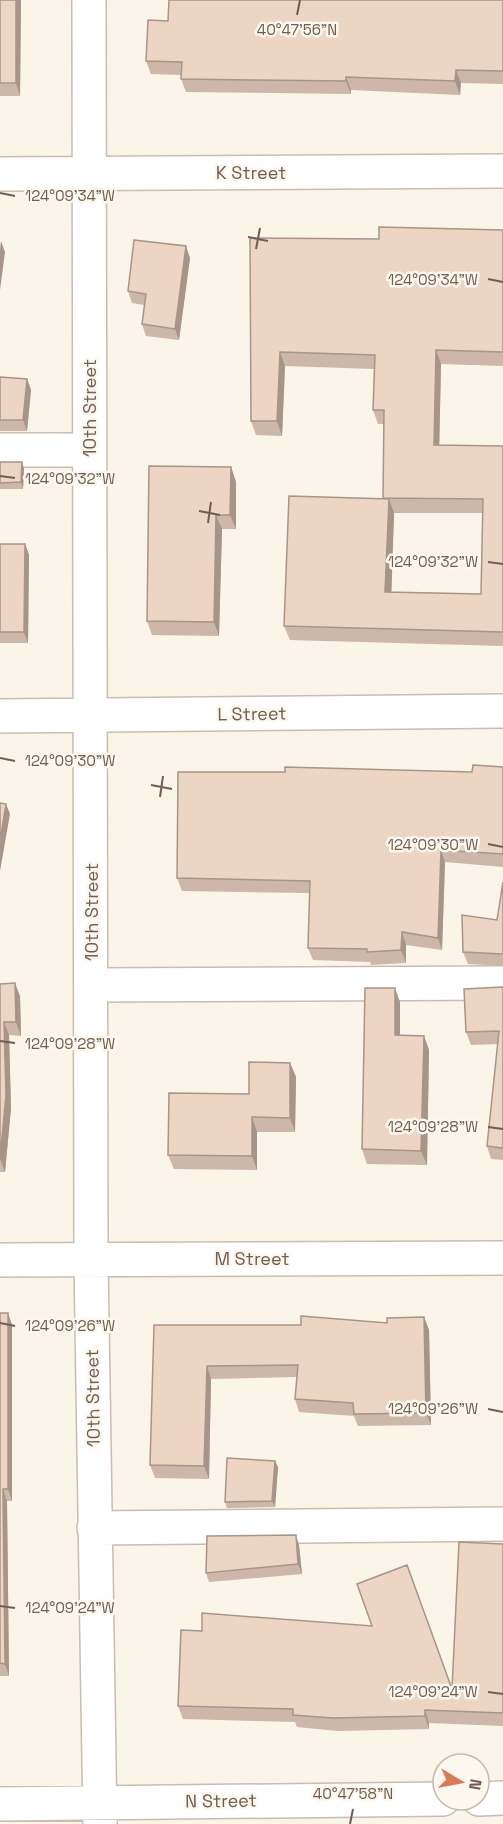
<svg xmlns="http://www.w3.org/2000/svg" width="503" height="1824" font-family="'Space Grotesk',sans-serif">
	<rect width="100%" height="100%" fill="#faf4e9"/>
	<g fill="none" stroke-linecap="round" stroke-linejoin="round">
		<g stroke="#cbbcb0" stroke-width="36">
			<path id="minor" d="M89,0L91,1260L100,1824
				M0,174L503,171
				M0,450H90
				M0,716L503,711
				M92,985L503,983
				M0,1260L503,1258
				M94,1528L503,1524
				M479,1799L503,1798
				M0,1804L443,1799"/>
		</g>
		<use href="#minor" stroke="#fff" stroke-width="33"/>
	</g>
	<path fill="#ccb7a8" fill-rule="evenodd" d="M0,0H21L20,96H0Z
		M503,0V84L461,83L460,95L351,90V94L186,92L181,79V75L151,74L146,61L168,21Z
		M503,230V366L441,364L439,446H503V646L290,640L284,626L383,499L384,424H378L373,410L374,369L285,366L282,436L256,435L251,421L250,238L379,239ZM394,513H483L481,594L391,592Z
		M190,258L179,340L146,336L142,324L144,305L132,303L128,291Z
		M0,377L27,379L31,390L27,431H0Z
		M0,462L24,469L23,489H0Z
		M231,467L236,482V529H222L219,636L152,635L147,621Z
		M0,544H25L29,555L28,643H0Z
		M503,767V867L445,862L442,950L406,945V963L371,965L370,962L313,960L308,948L310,893L182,891L177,878L472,772Z
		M503,882V966L468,964L463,952L497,920Z
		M0,984L20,996L21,1036L9,1035L11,1108L5,1172H0Z
		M503,987V1160L491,1159L487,1146L498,1044L471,1045L466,1032Z
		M400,1002V1035L424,1036L429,1050L427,1165L367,1164L362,1149Z
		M290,1063L296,1077L295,1132H257V1170L174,1169L168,1155Z
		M0,1313H8L12,1325V1501H7L9,1676H0Z
		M424,1317L429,1330L431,1425L358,1426L354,1416L299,1412L295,1399L297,1377L211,1379L209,1479L155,1478L150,1465L154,1325H301L387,1323Z
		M278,1467L275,1507L227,1508L225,1502Z
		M503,1544V1726L429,1723V1729L338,1731L297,1727L295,1722L183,1719L178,1706L452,1689Z
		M299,1545L302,1574L209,1582L206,1573Z"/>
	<path fill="#a69588" d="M16,0H21L20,96L16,83Z
		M456,70L461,83L460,95L455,81Z
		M346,77L351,90V94L346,81Z
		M1,241L5,252L0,290V250Z
		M186,246L190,258L179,340L175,329Z
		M436,350L441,364L439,460L434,445Z
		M280,352L285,366L282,436L277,421Z
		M27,379L31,390L27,431L23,420Z
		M22,462L24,469L23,489L21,482Z
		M231,467L236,482V529L230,515Z
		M389,499L394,513L391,606L385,592Z
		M216,515L222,529L219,636L214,622Z
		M25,544L29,555L28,643L24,632Z
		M6,804L10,814L0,871V841Z
		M441,850L445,862L442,950L438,938Z
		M402,932L406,945V963L401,950Z
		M15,983L20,996L21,1036L16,1022Z
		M395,988L400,1002V1050L395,1035Z
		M4,1022L9,1035L11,1108L5,1172L0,1159Z
		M424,1036L429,1050L427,1165L421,1151Z
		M290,1063L296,1077L295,1132L290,1118Z
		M252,1117L257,1132V1170L252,1156Z
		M8,1313L12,1325V1501L8,1489Z
		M424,1317L429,1330L431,1425L426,1413Z
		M207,1366L211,1379L209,1479L204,1466Z
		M275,1461L278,1467L275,1507L272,1501Z
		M3,1489L7,1501L9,1676L5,1664Z
		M296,1535L299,1545L302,1574L298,1564Z
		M425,1710L429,1723V1729L425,1716Z"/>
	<path fill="#edd5c3" stroke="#a69588" stroke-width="1.5" d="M0,0H16V83H0Z
		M169,0H503V71L456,70L455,81L346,77V81L181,79L182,62L146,61L148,20L168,21Z
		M379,227L503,230V352L436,350L434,445L503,446V632L284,626L289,496L389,499L385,592L481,594L483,499L383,498L384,410H373L375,355L280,352L277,421H251L250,238L379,239Z
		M134,240L186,246L175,329L142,324L146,294L128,291Z
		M0,377L27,379L23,420H0Z
		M0,462H22L21,482L0,483Z
		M149,466L231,467L230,515H216L214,622L147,621Z
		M0,544H25L24,632H0Z
		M473,765L503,767V854L441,850L438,938L402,932L401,950L367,952V949L308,948L310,881L177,878L178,772H285V767L472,772Z
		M0,803L6,804L0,841Z
		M503,882V954L463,952L462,915L497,920Z
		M15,983L16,1022H4L6,1095L0,1159V984Z
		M503,987V1148L487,1146L499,1031L466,1032L464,989Z
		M365,988H395V1035L424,1036L421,1151L362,1149Z
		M249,1062L290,1063V1118L252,1117V1156L168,1155L169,1093L249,1094Z
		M0,1313H8V1489H3L5,1664L0,1663Z
		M301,1316L387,1323V1318L424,1317L426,1413L354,1414L353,1403L295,1399L298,1365L207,1366L204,1466L150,1465L154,1325H301Z
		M227,1458L275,1461L272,1501L225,1502Z
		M296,1535L298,1564L206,1573L207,1536Z
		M459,1542L503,1544V1713L425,1710V1716L333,1718L293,1715V1709L178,1706L181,1630L202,1631V1613L372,1626L357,1584L407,1565L452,1689Z"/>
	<path fill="none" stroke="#725d4f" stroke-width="2" d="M297,15L300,0M0,193L15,196M248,237L268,241M256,249L260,228M488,279L503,282M0,476L15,478M199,511L220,515M208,523L211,502M488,562L503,564M0,758L15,761M151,785L172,789M160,797L163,776M488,844L503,847M0,1041L15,1043M488,1127L503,1129M0,1323L15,1326M488,1409L503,1412M0,1606L15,1608M488,1692L503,1694M350,1824L353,1809"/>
	<g text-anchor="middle" stroke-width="5" stroke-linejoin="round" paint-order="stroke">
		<g font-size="18" fill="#725d4f" stroke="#fdf8ef">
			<text x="251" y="179">K Street</text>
			<text transform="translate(90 408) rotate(-90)" y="6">10th Street</text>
			<text transform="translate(252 714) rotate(-1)" y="6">L Street</text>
			<text transform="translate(92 912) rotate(-90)" y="6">10th Street</text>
			<text x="252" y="1265">M Street</text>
			<text transform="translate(93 1398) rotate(-91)" y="6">10th Street</text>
			<text transform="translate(221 1801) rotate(-1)" y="6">N Street</text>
		</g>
	</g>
	<g font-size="15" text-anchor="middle" fill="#725d4f" stroke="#fdf8ef" stroke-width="5" stroke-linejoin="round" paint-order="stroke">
		<text x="297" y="35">40°47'56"N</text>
		<text x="70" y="201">124°09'34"W</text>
		<text x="433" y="285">124°09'34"W</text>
		<text x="70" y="484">124°09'32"W</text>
		<text x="433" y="567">124°09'32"W</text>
		<text x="70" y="766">124°09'30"W</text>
		<text x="433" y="850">124°09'30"W</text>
		<text x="70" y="1049">124°09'28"W</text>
		<text x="433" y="1132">124°09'28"W</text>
		<text x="70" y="1331">124°09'26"W</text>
		<text x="433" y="1414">124°09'26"W</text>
		<text x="70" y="1613">124°09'24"W</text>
		<text x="433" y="1697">124°09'24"W</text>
		<text x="353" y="1799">40°47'58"N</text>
	</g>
	<g transform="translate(461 1782) rotate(100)"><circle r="28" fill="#fdf8ef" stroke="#c5baaf" stroke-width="1.5"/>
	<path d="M0-4.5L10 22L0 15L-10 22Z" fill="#d77b5b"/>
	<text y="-9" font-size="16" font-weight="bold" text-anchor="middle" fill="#725d4f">N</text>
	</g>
</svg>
